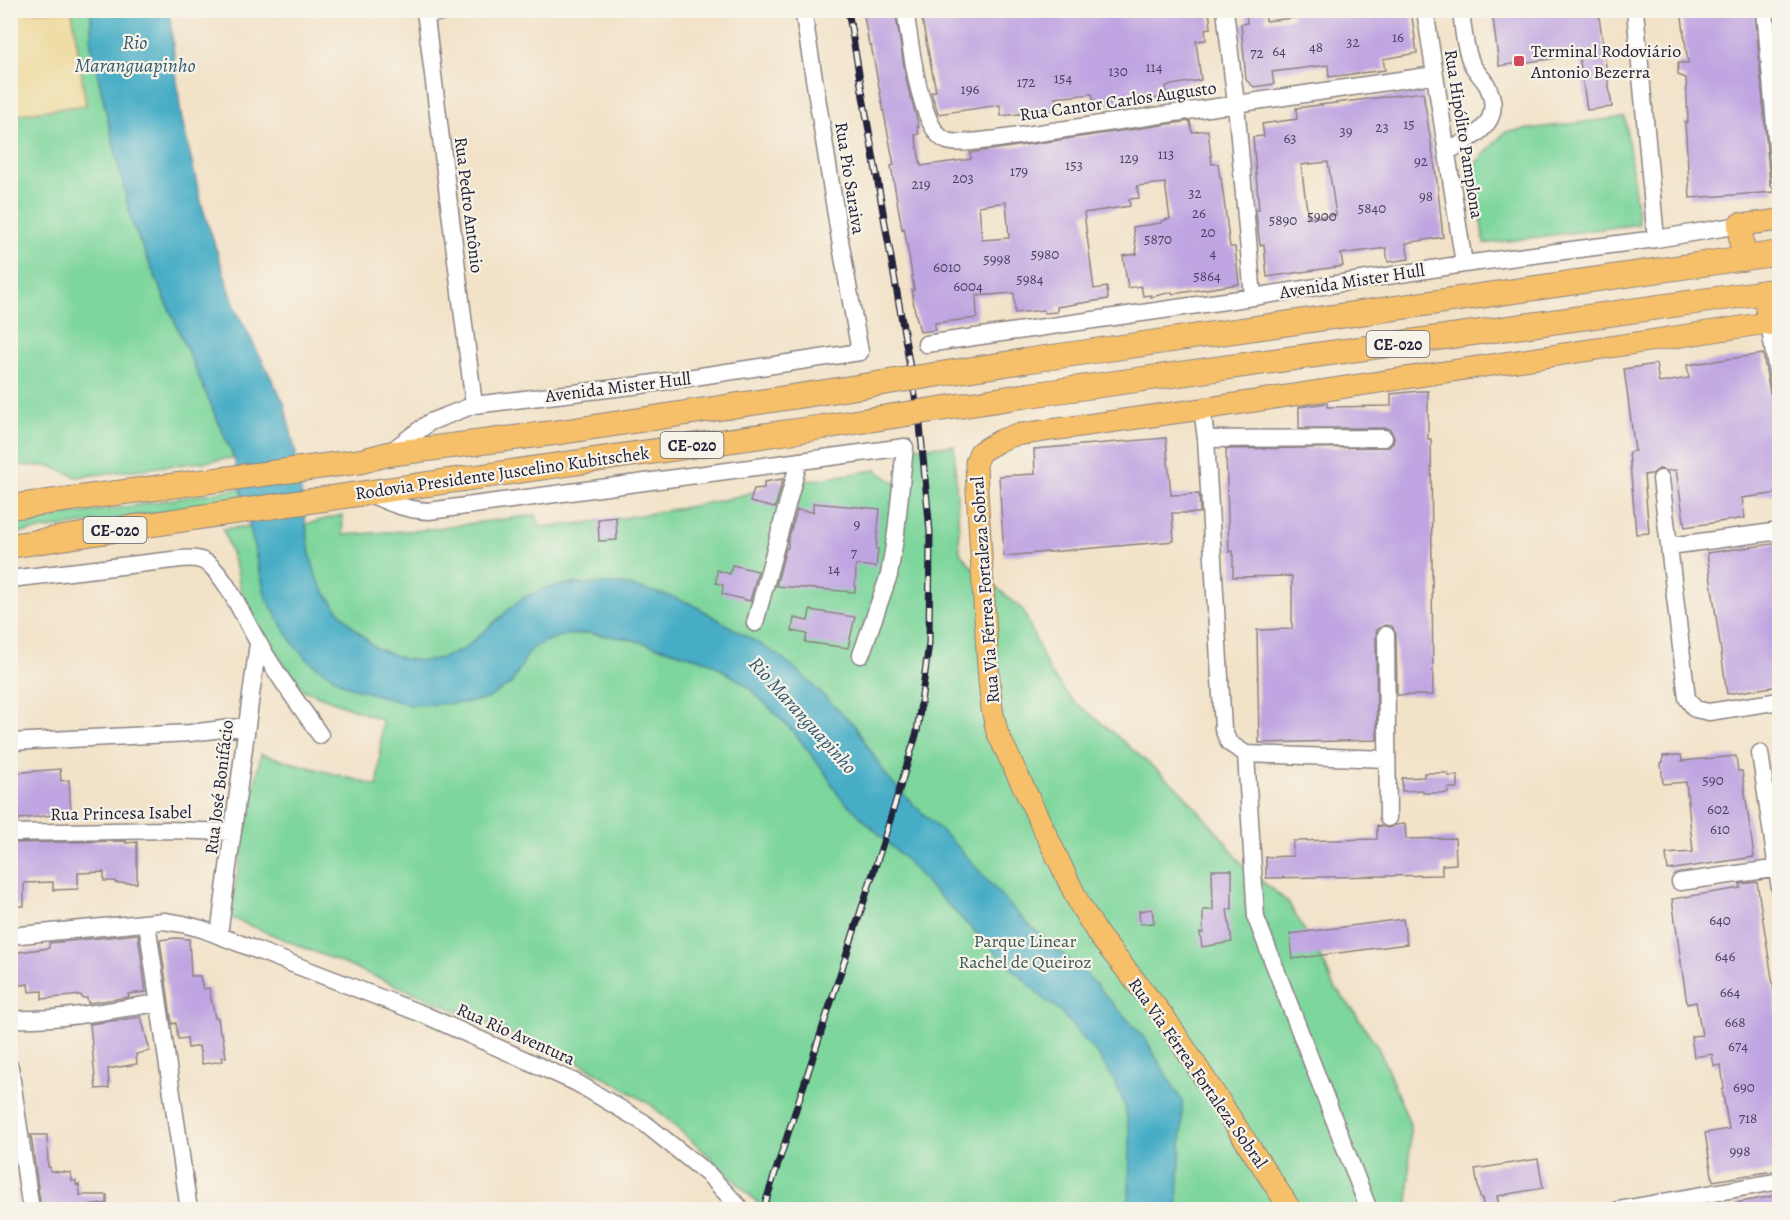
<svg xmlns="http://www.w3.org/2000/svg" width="1790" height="1220" font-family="Alegreya,serif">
	<rect width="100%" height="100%" fill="#f7f3e8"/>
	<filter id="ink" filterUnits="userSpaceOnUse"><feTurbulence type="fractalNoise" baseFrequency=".0167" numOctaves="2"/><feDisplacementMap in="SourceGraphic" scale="12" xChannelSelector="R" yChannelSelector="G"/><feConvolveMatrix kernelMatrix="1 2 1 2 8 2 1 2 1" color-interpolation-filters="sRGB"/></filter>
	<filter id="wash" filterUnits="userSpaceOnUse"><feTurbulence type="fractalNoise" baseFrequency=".008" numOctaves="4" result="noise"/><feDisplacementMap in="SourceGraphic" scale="24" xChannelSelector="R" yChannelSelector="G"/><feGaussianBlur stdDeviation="1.35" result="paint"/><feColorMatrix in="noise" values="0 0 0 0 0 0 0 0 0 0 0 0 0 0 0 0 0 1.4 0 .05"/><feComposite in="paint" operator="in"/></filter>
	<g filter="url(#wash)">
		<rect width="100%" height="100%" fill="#f2e2c8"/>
		<path fill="#7dd69b" stroke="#507c6b" stroke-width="1.5" fill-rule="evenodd" d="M72,11H91V46L132,223L234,458L77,477L51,466L11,465L10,115L86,105Z
			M1625,117L1639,224L1484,244L1474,165L1505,132Z
			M954,446L960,552L969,564L1023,610L1050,673L1071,699L1098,720L1181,791L1223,839L1244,867L1288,902L1326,967L1332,984L1353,1010L1378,1047L1410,1124L1409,1193L1407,1209H764L710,1157L650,1104L582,1064L420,995L229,917L261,754L378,786L382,720L303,690L268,641L244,605L237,571L223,529L250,526L259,573L388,661L295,592L308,542L306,524L342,515L343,535L421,530L536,515L540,527C589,524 638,516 687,507C712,502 739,498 763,488L876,470L906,490L910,447ZM608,614L785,693L817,760L792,730L745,684L708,661L630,639L589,633L570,635Z
			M241,488L244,501L11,534L10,522L118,508Z"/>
		<path fill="#eeda9e" stroke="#887e6c" stroke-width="1.5" d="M10,11H72L86,105L11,115Z"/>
		<path fill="#46adc6" stroke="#346880" stroke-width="1.5" d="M91,11H169L181,116L202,206L236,310L284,403L296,455L310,554L316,576L324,591L339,611L353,627L376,648L404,659L423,661L442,658L464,649L522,598L546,588L569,584H622L666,595L692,604L778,655L796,669L855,726L888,778L913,804L959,848L1002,897L1025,921L1087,975L1146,1040L1182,1101V1129L1177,1209H1129L1130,1138L1125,1106L1113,1078L1097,1054L1059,1010L1043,998L985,942L926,883L909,863L839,796L824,771L792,730L745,684L708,661L630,639L589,633L565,635L546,641L530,650L512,683L487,699L464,703L410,705L347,686L310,662L294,645L266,598L234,458L132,223L91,46Z"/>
		<g id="blocks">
			<path fill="#bfa5e1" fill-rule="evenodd" d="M863,10H895L907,84L919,127H917L919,134L915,135L921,166L971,159L970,153L1190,121L1192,132L1208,130L1212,164H1218L1220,177H1221L1230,247H1235L1239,284L1173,294L1172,292L1151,297V295L1143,296L1141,286L1128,288L1123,256L1137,254L1133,227L1162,223L1161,221L1170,219L1165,183L1137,186L1139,198L1129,199L1130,206L1084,213L1094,289L1107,287L1108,299L1057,307V312L1044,313V310L1015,313L1014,293L976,296L977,318L935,323V330L920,332L914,307L912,290H914L909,256L904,228L902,229L891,166L894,165L871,45H869ZM1006,202L1009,238L982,240L979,206Z
				M920,10H1209L1211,28L1205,29L1206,40L1196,41L1201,80L1166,86L1167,97L1094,105L1092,94L1055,98L1056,110L1001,116L1000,105L938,114L931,92L936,91Z
				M1265,10L1266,21L1293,18L1292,10H1411L1417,53L1383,59L1385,70L1329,77L1328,65L1272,72L1274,84L1254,87L1246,80L1241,24L1247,23L1246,12Z
				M1492,10H1598L1612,107L1587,110L1579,55L1499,66Z
				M1681,10H1755L1770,184L1775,192L1690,198L1685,122H1688L1686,78L1678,75V63H1688Z
				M1776,10H1779V56Z
				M1423,92L1437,181L1443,237L1406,243L1409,259L1388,262L1386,248L1341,254L1343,266L1267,277L1264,244L1260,245L1257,223L1256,210H1259L1253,137L1264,136L1262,124L1297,119L1296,108ZM1328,162L1336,215L1308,218L1301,165Z
				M1763,354L1770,393L1773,399L1779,440V493L1742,498L1745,518L1685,527L1676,470L1668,471L1659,469L1652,474L1644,475L1649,533L1636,534L1629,452L1635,451L1624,369L1656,364L1659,383L1689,378L1687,365Z
				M1419,391H1428V439H1431L1433,695H1397L1396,634L1392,626L1385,625L1377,629L1376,635L1377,740L1259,743L1257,630L1292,629V576L1233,577V551L1229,552L1226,449L1389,447L1393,443L1394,437L1390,429L1385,428H1299V407L1327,403V407L1391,406V394Z
				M1166,438L1171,495L1199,494L1200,513H1172L1174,541L1004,556L999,476L1035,474L1034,449Z
				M783,479L775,508L750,502L754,489L764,488V482Z
				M813,503L880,509L876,549H878L876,567L856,565L855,592L776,586L786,548H788V540L797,510L813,512Z
				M616,517L617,540L599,541L598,519Z
				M1779,543V686L1727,694L1707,553Z
				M732,565L758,571L750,601L722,594L723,585L716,583L717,570L730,574Z
				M810,610L855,617L848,648L805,642L807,634L792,631L794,618L808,621Z
				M1681,755L1682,761L1736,756L1738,771H1742L1754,857L1668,870L1666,854L1693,852L1686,782L1663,784L1661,763L1663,762V756Z
				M60,769L61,781L69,780L71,813L10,820V775H13L12,773Z
				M1424,773H1448V776H1458V788H1448V793H1423V790L1402,791V778L1424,777Z
				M1405,824L1406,839L1455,838L1456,864L1442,865V875L1266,878V857L1293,856V841L1377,839V825L1388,828L1396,825Z
				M126,841V843L137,842V883H115V881H104V872L78,873V889L53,890V882L24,883V906H10V843Z
				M1212,870H1232V909H1227L1232,942L1202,947L1200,933H1203V910H1213Z
				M1757,882L1779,1023H1777L1779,1038V1170L1713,1181L1705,1133L1729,1129L1722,1090L1724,1089L1721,1065L1714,1066L1712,1054L1694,1057L1691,1036L1702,1035L1696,1002L1687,1004L1672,899L1741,888L1740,884Z
				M1152,909L1154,923L1140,924L1139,911Z
				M1403,919L1407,944L1293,959L1290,934Z
				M138,934L146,992L128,994L129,997L88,1003L87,998H82L81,995L42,999V991L29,992L28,984L11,987V953L49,948V943Z
				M175,938L189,939L191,976H200L203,989L209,988L215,1018H218L220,1033H222L226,1057H222L223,1061L202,1064L199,1046L188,1048L187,1038L178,1039L176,1023L172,1024L160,940Z
				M141,1017L150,1051L136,1054L137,1064L108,1069L109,1088L96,1089L90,1024Z
				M31,1135H47L48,1167H50V1171L71,1173L72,1181H76V1185L79,1184L80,1195H107V1203L82,1207V1209H41Z
				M1538,1159L1543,1188L1497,1196L1500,1209H1484L1482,1198H1480L1475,1169Z
				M1779,1195V1209H1736L1735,1203Z"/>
		</g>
	</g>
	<g filter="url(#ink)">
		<use href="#blocks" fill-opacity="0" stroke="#8a8282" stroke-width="1.5"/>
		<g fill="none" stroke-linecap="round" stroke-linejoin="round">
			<g stroke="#8a8282" stroke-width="19">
				<path id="minor" d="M425,10L474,405
					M905,10C910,38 919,131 947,141C959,145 985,140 998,139L1434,75
					M1225,10L1236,104L1253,297
					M1425,10L1464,264
					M1635,10L1656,239
					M1765,10L1780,183
					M425,15L454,10
					M1447,152C1474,136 1506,123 1487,85C1482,77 1474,70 1471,62C1464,46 1463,27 1461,10
					M1769,323L1780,391
					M926,344L1253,297L1464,264L1656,239L1740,225
					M1202,409L1206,439L1223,729L1229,743L1246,754L1256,918L1369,1210
					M1206,439L1384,438
					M390,452L430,422L474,405L641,385L860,352L841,246L803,10
					M1661,479L1687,698L1695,709L1709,712L1780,701
					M368,493C389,503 406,510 429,511L905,447L896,533L889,575L861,655
					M1670,546L1780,531
					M10,579L181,559C193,558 202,558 211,566C230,584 244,619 258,642C276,674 299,704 320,735
					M755,623L799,461
					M1386,635L1388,818
					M10,742L190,733L247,726
					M1760,753L1780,889
					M1246,754L1387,759
					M10,833L166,830L233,832
					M1680,882L1780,868
					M147,923L189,1210
					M219,935L258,643
					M10,936L164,921L183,924L202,929L425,1015L577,1083L643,1122L709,1175L742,1210
					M10,1019C61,1021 109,1010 158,1003
					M10,1067L31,1210
					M1618,1210L1780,1181"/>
			</g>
			<g stroke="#8a8282" stroke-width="23">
				<path id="major" d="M1740,225L1780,220
					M1291,1210L1165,1018L1099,936L1080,905L997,732L992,709L989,681L977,491L976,462L980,452L1001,440L1015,435L1202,409L1780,321"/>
			</g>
			<g stroke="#8a8282" stroke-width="26">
				<path id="highway" d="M1740,225L1743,259
					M1766,292L1769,323
					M1024,361L1780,253
					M1029,395L1780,290
					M10,507L362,461L388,454L561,432L818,393
					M10,546L220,514L823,427"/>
			</g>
			<use href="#minor" stroke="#fff" stroke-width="16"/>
			<use href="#major" stroke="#f6c06b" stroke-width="21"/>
			<use href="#highway" stroke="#f6c06b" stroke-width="24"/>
			<g stroke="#22223b" stroke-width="7">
				<path id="rail" d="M763,1210L881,849L917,732L929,643L930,532L920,425L848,10"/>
			</g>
			<use href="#rail" stroke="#f7f3e8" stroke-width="4.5" stroke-dasharray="14" stroke-linecap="butt"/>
			<g stroke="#8a8282" stroke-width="26" stroke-linecap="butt">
				<path id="highway-bridge" d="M818,393L1024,361
					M823,427L1029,395"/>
			</g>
			<use href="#highway-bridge" stroke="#f6c06b" stroke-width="24"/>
		</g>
	</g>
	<rect fill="#d1495b" stroke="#f7f3e8" stroke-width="2" x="1513" y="55" width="12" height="12" rx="3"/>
	<g text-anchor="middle" stroke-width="4.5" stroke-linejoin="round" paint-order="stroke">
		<g font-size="15" fill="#494364">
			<text x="1398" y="42">16</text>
			<text x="1353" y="47">32</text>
			<text x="1316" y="52">48</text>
			<text x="1279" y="56">64</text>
			<text x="1257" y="58">72</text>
			<text x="1154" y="72">114</text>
			<text x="1118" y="76">130</text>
			<text x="1063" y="83">154</text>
			<text x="1026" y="87">172</text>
			<text x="970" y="94">196</text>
			<text x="1409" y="129">15</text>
			<text x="1382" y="132">23</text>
			<text x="1346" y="136">39</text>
			<text x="1290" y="143">63</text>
			<text x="1166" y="159">113</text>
			<text x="1129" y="163">129</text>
			<text x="1421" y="166">92</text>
			<text x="1074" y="170">153</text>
			<text x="1019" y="176">179</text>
			<text x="963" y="183">203</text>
			<text x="921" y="189">219</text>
			<text x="1195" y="198">32</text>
			<text x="1426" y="201">98</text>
			<text x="1372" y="213">5840</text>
			<text x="1199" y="218">26</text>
			<text x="1322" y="221">5900</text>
			<text x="1283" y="225">5890</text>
			<text x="1208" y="237">20</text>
			<text x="1158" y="244">5870</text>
			<text x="1213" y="258">4</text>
			<text x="1045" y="259">5980</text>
			<text x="997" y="264">5998</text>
			<text x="947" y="272">6010</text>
			<text x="1207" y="281">5864</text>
			<text x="1030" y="284">5984</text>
			<text x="968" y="291">6004</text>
			<text x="857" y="529">9</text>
			<text x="854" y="558">7</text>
			<text x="834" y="574">14</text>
			<text x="1713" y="785">590</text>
			<text x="1718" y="814">602</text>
			<text x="1720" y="834">610</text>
			<text x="1720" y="925">640</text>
			<text x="1725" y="961">646</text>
			<text x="1730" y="997">664</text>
			<text x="1735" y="1027">668</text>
			<text x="1738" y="1051">674</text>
			<text x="1744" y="1092">690</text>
			<text x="1748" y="1123">718</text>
			<text x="1740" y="1156">998</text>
		</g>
		<g fill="#f7f3e8" stroke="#62616f" stroke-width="1.5">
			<rect x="1366.5" y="331" width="63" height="26" rx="4.5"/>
			<rect x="660.5" y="432" width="63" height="26" rx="4.5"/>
			<rect x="83.5" y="517" width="63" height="26" rx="4.5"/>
		</g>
		<g font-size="16" font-weight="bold" fill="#22223b">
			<text x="1398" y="350">CE-020</text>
			<text x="692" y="451">CE-020</text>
			<text x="115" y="536">CE-020</text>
		</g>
		<g font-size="18" fill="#22223b" stroke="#f7f3e8" text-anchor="start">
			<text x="1531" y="57">Terminal Rodoviário<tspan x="1531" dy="21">Antonio Bezerra</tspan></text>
		</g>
		<g font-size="18" fill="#22223b" stroke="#f7f3e8">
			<text transform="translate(1118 101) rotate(-8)" y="6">Rua Cantor Carlos Augusto</text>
			<text transform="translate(1464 134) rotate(81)" y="6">Rua Hipólito Pamplona</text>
			<text transform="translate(850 178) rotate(81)" y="6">Rua Pio Saraiva</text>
			<text transform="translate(469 205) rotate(83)" y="6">Rua Pedro Antônio</text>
			<text transform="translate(1352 281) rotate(-9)" y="6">Avenida Mister Hull</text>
			<text transform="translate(618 387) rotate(-7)" y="6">Avenida Mister Hull</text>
			<text transform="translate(502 473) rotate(-8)" y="6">Rodovia Presidente Juscelino Kubitschek</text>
			<text transform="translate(985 590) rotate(-94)" y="6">Rua Via Férrea Fortaleza Sobral</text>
			<text transform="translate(219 787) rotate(-83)" y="6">Rua José Bonifácio</text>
			<text transform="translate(121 813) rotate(-1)" y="6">Rua Princesa Isabel</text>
			<text transform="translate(516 1034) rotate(24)" y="6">Rua Rio Aventura</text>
			<text transform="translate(1198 1073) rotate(55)" y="6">Rua Via Férrea Fortaleza Sobral</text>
		</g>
		<g font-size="18" fill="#3d5858" stroke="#f7f3e8">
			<text x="1025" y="947">Parque Linear<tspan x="1025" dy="21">Rachel de Queiroz</tspan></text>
		</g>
		<g font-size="20" font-style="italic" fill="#305a73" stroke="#f7f3e8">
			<text x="135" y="49">Rio<tspan x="135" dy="23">Maranguapinho</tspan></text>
			<text transform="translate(803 715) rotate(48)" y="7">Rio Maranguapinho</text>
		</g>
	</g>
	<rect width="1790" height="1220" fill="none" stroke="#f7f3e8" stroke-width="36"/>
</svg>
